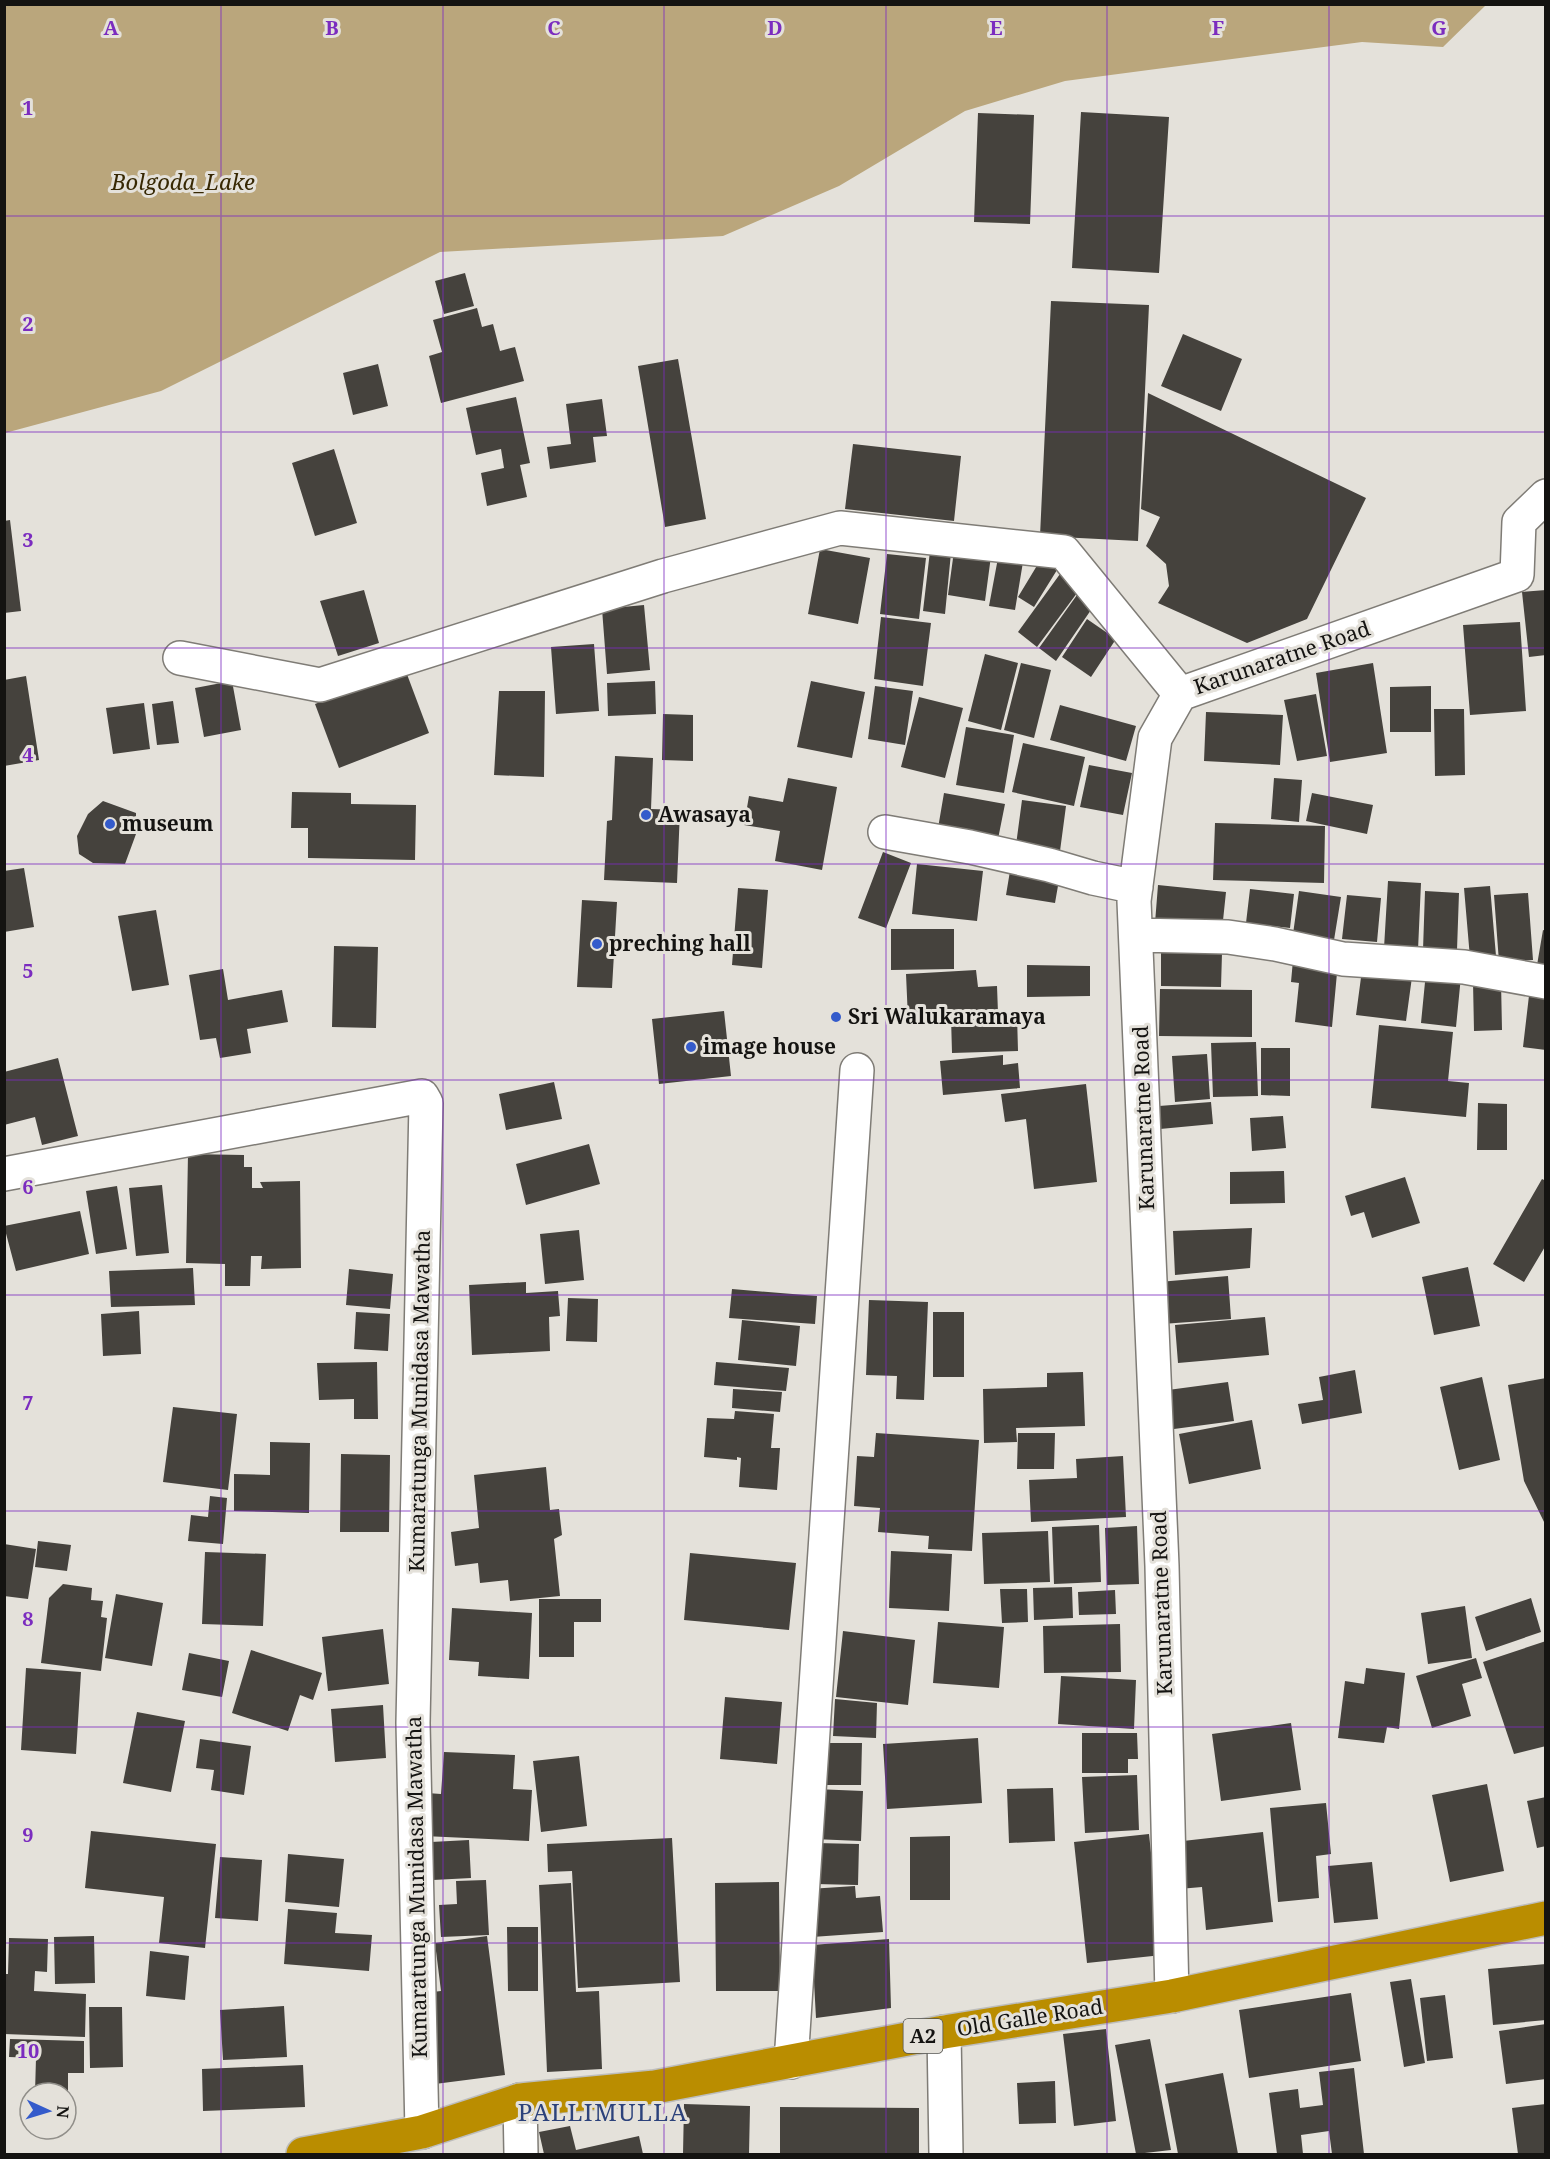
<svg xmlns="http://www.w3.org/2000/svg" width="1550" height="2159" font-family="'Noto Serif',serif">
	<rect width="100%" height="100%" fill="#e4e1da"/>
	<path fill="#baa67c" d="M5,4H1486V5L1443,47L1362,42L1065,81L965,111L839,186L723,236L440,252L161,391L5,433Z"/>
	<path fill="#45423d" d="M1081,112L1169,117L1159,273L1072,268Z
		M978,113L1034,115L1030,224L974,222Z
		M465,273L474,306L444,314L435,281Z
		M1051,301L1149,305L1138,541L1040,536Z
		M477,308L482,327L493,324L500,351L515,347L524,381L441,403L429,356L442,352L433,320Z
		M1183,334L1242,359L1221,411L1161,386Z
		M678,359L706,519L665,527L638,366Z
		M378,364L388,406L353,415L343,373Z
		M1148,393L1366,498L1307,619L1247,643L1158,603L1169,586L1166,564L1146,546L1160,517L1141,509Z
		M516,397L530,463L520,465L527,497L487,506L481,473L504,468L501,449L476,455L466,408Z
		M602,399L607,436L593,437L596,462L550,469L547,447L571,444L566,404Z
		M853,444L961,456L954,521L845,509Z
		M334,449L357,523L315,536L292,463Z
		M10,520L21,611L4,613V521Z
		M820,549L870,558L858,624L808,614Z
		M930,551L951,553L945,614L923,611Z
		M954,551L991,556L985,601L948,595Z
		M887,554L926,558L919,619L880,614Z
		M998,558L1023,562L1015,610L989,606Z
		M1041,559L1057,570L1034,607L1018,597Z
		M1060,574L1080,589L1037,647L1018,632Z
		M364,590L379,643L338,656L320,601Z
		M1546,590V655L1529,657L1522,592Z
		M1077,595L1093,607L1056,661L1039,648Z
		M644,605L650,670L607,674L602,609Z
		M881,617L931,623L923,686L874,679Z
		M1087,619L1116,639L1091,677L1062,657Z
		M1520,622L1526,711L1470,715L1463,625Z
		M594,644L599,711L556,714L551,647Z
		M985,654L1018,663L1001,730L968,721Z
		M1021,663L1051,670L1034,738L1004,730Z
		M1373,663L1387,753L1330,762L1316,673Z
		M405,669L429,733L339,768L315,704Z
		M26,676L39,760L4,766V680Z
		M232,681L241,730L204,737L195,688Z
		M655,681L656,714L608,716L607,683Z
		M811,681L865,692L852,758L797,747Z
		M875,686L913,691L905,745L868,739Z
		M1431,686V732H1390V687Z
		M499,691H545L544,777L494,775Z
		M1316,694L1327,756L1297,761L1284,700Z
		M919,697L963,708L945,778L901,767Z
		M173,701L179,743L157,745L152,704Z
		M144,703L150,749L113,754L106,708Z
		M1060,705L1136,726L1126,761L1050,740Z
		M1434,709H1464L1465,775L1435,776Z
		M1206,712L1283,715L1280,765L1204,761Z
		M663,714L693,715V761L662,760Z
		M966,727L1014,735L1004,793L956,785Z
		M1023,743L1085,757L1074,806L1012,792Z
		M615,756L653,758L651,809L680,810L677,883L604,880L607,821L612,820Z
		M1089,765L1132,773L1123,815L1080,807Z
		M788,778L837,787L822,870L775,861L780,831L744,825L749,796L783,802Z
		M1274,778L1302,780L1299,822L1271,819Z
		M292,792L351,793V804L416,805L415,860L308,858V828H291Z
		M944,793L1005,804L997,844L937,834Z
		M1312,793L1373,805L1367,834L1306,821Z
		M1022,800L1066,806L1060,851L1016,845Z
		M103,801L136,813V834L125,864L93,863L79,854L77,836L88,814Z
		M1215,823L1325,826L1324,883L1213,880Z
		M883,852L911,863L886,928L858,918Z
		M917,864L983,871L977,921L912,914Z
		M24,868L34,927L4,932V871Z
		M1010,871L1059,880L1055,903L1006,895Z
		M1388,881L1421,883L1418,950L1384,948Z
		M1158,885L1226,892L1222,930L1155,923Z
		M1490,886L1496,956L1470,958L1464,888Z
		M738,888L768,890L762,968L732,965Z
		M1250,889L1294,894L1290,928L1246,923Z
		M1299,891L1341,897L1334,940L1293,934Z
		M1425,891L1459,893L1457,950H1423Z
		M1528,893L1533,960L1499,962L1494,895Z
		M1347,895L1381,898L1377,942L1342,939Z
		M582,900L617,902L612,988L577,987Z
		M156,910L169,985L132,991L118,916Z
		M891,929H954V969L891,970Z
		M1543,930L1546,931V973L1536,971Z
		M334,946L378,947L376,1028L332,1027Z
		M1161,952L1222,953L1221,987L1161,986Z
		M1293,960L1322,963L1321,972L1337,973L1332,1027L1295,1022L1299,983L1291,982Z
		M1027,965L1090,966V996L1027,997Z
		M223,969L228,1000L282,990L288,1022L247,1029L251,1053L220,1058L216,1038L200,1040L189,975Z
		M976,970L978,987L997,986L998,1013L908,1019L906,974Z
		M1362,970L1412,977L1406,1021L1356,1015Z
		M1426,972L1461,976L1456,1027L1421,1023Z
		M1501,981L1502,1030L1474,1031L1473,982Z
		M1530,987L1546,989V1050L1523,1047Z
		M1160,989L1252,990V1037L1159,1036Z
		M724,1011L731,1076L659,1084L652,1019Z
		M1017,1015L1018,1051L952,1053L951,1017Z
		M1379,1025L1453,1032L1448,1081L1469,1083L1466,1117L1371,1108Z
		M1256,1042L1258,1096L1213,1097L1211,1043Z
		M1261,1048H1290V1096L1261,1095Z
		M1207,1054L1210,1099L1175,1102L1172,1056Z
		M1003,1055V1065L1018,1063L1020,1088L943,1095L940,1061Z
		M58,1058L78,1136L42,1145L35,1117L4,1125V1072Z
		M554,1082L562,1119L506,1130L499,1094Z
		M1086,1084L1097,1182L1034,1189L1026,1119L1005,1122L1001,1094Z
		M1211,1102L1213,1124L1160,1129L1159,1106Z
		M1478,1103L1507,1104V1150H1477Z
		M1283,1116L1286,1148L1252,1151L1250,1118Z
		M589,1144L600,1184L526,1205L516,1164Z
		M188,1154L244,1155V1167H252V1188H263L260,1182L300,1181L301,1268L261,1269L262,1256H251L250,1286H225V1264L186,1263Z
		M1284,1171L1285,1203L1230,1204V1172Z
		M1405,1177L1420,1223L1372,1238L1364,1212L1351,1216L1345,1196Z
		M1542,1179L1546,1181V1245L1524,1282L1493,1264Z
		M162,1185L169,1253L136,1256L129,1188Z
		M117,1186L127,1249L96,1254L86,1191Z
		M80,1211L89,1254L16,1271L4,1226Z
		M1252,1228L1250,1268L1175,1275L1173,1231Z
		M579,1230L584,1280L545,1284L540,1234Z
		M1468,1267L1480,1326L1434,1335L1422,1277Z
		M193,1268L195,1305L111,1307L109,1271Z
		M349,1269L393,1274L390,1309L346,1305Z
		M1228,1276L1231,1319L1162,1324L1159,1282Z
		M526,1282V1293L558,1291L560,1316L549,1317L550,1351L472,1355L469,1285Z
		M732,1289L817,1296L815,1324L729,1318Z
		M568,1298L598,1299L597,1342L566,1341Z
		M869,1300L928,1302L924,1400L896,1399L897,1376L866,1375Z
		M139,1311L141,1354L103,1356L101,1314Z
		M356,1312L390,1314L388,1351L354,1349Z
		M933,1312H964V1377H933Z
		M1265,1317L1269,1355L1178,1363L1175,1325Z
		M742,1320L800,1326L796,1366L738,1360Z
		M377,1362L378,1419H354V1399L319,1400L317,1363Z
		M716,1362L789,1368L786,1391L714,1385Z
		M1355,1370L1362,1413L1302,1424L1298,1404L1323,1400L1319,1377Z
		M1083,1372L1085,1426L1016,1428L1017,1442L984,1443L983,1389L1047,1387V1373Z
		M1482,1377L1500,1460L1459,1470L1440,1387Z
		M1546,1378V1526L1524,1481L1508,1385Z
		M1228,1382L1234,1421L1174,1429L1168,1390Z
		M733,1389L782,1392L780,1412L732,1408Z
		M173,1407L237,1414L228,1490L163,1482Z
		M735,1411L774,1414L771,1448H780L777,1490L739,1487L741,1458L737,1457V1460L704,1457L707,1418L734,1419Z
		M1252,1420L1261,1469L1189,1484L1179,1434Z
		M876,1433L979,1440L972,1551L928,1549L929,1536L878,1532L880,1508L854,1506L857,1456L874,1457Z
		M1018,1433H1055L1054,1469H1017Z
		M270,1442L310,1443L309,1513L234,1511V1474L270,1475Z
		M341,1454L390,1455L389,1532H340Z
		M1123,1456L1126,1517L1031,1522L1029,1480L1077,1478L1076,1459Z
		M546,1467L550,1510L559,1509L562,1535L554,1539L560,1596L510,1601L508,1580L480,1583L478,1563L455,1566L451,1532L479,1528L474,1475Z
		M210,1496L227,1498L223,1544L188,1541L191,1515L208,1517Z
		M1099,1525L1101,1582L1054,1584L1052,1527Z
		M1137,1526L1139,1584L1107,1585L1105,1528Z
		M1048,1531L1050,1582L984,1584L982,1533Z
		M38,1541L71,1545L67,1571L35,1567Z
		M4,1544L36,1549L28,1599L4,1596Z
		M891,1551L952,1554L949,1611L889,1608Z
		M205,1552L266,1554L263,1626L202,1624Z
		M690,1553L796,1563L789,1630L684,1620Z
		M63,1584L92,1588L91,1600L103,1601L101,1617L107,1618L101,1671L41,1663L49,1598Z
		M1072,1587L1073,1618L1034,1620L1033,1588Z
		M1000,1589H1027L1028,1622L1002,1623Z
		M1115,1590L1116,1614L1079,1615L1078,1592Z
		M116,1594L163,1603L152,1666L105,1658Z
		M1531,1598L1541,1632L1486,1651L1475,1617Z
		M539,1599H601V1622H574V1657H539Z
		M1465,1606L1472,1658L1428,1664L1421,1613Z
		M452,1608L532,1613L529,1679L478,1676L479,1662L449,1660Z
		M938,1622L1004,1627L999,1688L933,1683Z
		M1120,1624L1121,1672L1044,1673L1043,1626Z
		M383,1629L389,1684L328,1691L322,1637Z
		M843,1631L915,1640L908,1705L836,1697Z
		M1546,1641V1746L1514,1754L1483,1662Z
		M251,1650L322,1673L313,1700L300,1695L288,1731L232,1713Z
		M189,1653L229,1661L222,1697L182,1690Z
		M1476,1658L1482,1678L1462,1684L1471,1716L1432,1728L1416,1676Z
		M26,1668L81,1672L76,1754L21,1750Z
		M1366,1668L1405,1673L1399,1729L1387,1727L1384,1743L1338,1738L1345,1681L1364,1684Z
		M1061,1676L1136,1680L1134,1729L1058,1724Z
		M725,1697L782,1702L777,1764L720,1759Z
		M835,1699L877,1703L876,1738L833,1736Z
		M383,1705L386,1758L335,1762L331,1709Z
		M137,1712L185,1721L171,1792L123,1783Z
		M1291,1723L1301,1790L1221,1801L1212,1734Z
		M1082,1733H1137L1138,1759H1128V1773H1082Z
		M978,1738L982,1803L887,1809L883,1744Z
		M200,1739L251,1746L244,1795L211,1790L214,1770L196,1768Z
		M825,1743H862L861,1785H816Z
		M444,1752L515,1755L513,1789L532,1790L529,1841L424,1836L427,1793L441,1794Z
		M579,1756L587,1826L541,1832L533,1761Z
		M1137,1775L1139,1830L1085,1833L1082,1777Z
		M1487,1784L1504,1871L1450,1882L1432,1795Z
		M1053,1788L1055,1841L1009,1843L1007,1789Z
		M815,1789L863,1791L861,1841L813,1839Z
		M1546,1797V1846L1537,1848L1527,1801Z
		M1326,1803L1331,1854L1316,1856L1319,1898L1278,1902L1270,1808Z
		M91,1831L216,1844L205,1948L159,1943L164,1897L85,1888Z
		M1263,1832L1273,1922L1206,1930L1202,1887L1179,1889L1174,1842Z
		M1149,1834L1162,1955L1087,1963L1074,1842Z
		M950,1836V1900H910V1837Z
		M672,1838L680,1982L578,1988L572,1871L548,1872L547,1844Z
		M469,1840L471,1878L433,1880L431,1842Z
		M816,1843L859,1844L858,1885L815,1884Z
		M288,1854L344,1859L339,1907L285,1902Z
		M220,1857L262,1860L258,1921L215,1918Z
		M1372,1862L1378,1919L1334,1923L1328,1866Z
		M486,1880L489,1935L441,1937L439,1905L457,1904L456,1881Z
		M779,1882L780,1991H716L715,1883Z
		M571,1883L576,1992L599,1991L602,2069L547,2072L539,1885Z
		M855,1886L856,1898L880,1896L883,1932L812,1937L809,1889Z
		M288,1909L337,1913L335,1933L372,1935L369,1971L284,1964Z
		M507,1927H538V1991H508Z
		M94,1936L95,1983L55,1984L54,1937Z
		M487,1936L505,2075L435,2084L424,1993L441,1991L435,1943Z
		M9,1938L48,1939L47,1972L35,1971L34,1991L86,1994L85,2037L4,2034V1974H8Z
		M889,1939L891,2008L816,2018L812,1945Z
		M150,1951L189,1956L185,2000L146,1996Z
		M1546,1964V2020L1493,2025L1488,1969Z
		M1411,1979L1425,2063L1404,2067L1390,1982Z
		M1351,1993L1361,2061L1249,2078L1239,2010Z
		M1445,1995L1453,2058L1427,2061L1420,1998Z
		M284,2006L287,2057L223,2060L220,2010Z
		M89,2007H122L123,2067L90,2068Z
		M1546,2024V2079L1506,2084L1499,2031Z
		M1106,2029L1116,2121L1074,2126L1063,2034Z
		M10,2039L84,2041V2073H68V2093H35L36,2058L9,2057Z
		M1150,2039L1171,2150L1136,2154L1115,2045Z
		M303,2065L305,2107L203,2111L202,2069Z
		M1354,2068L1364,2154H1332L1329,2131L1301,2135L1303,2154H1277L1269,2093L1298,2089L1300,2108L1323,2105L1319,2072Z
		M1223,2073L1238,2154H1178L1165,2084Z
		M1055,2081L1056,2123L1019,2124L1017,2083Z
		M684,2104L750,2106L749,2154H683Z
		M1546,2104V2154H1518L1512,2108Z
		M780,2107L919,2108V2154H780Z
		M570,2126L576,2150L639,2136L643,2154H544L539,2132Z"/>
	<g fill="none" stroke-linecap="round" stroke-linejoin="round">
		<g stroke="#7f7c76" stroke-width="36">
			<path id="minor" d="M180,658L320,685L663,576L840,528L1064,552L1180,694
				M885,832L970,847L1049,865L1093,878L1136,887
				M1136,935L1228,937L1275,944L1343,959L1464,967L1546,982
				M4,1174L422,1096L426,1103L413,1723L422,2132
				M1172,1996L1162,1566L1134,901L1155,738L1180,694L1517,575L1519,522L1546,496
				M944,2032L946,2154
				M791,2062L857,1070
				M520,2100L521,2154"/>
		</g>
		<g stroke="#bdbdbc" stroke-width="36">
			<path id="highway" d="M303,2154L422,2132L520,2100L655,2087L944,2032L1172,1996L1546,1918"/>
		</g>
		<use href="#minor" stroke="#fff" stroke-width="33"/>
		<use href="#highway" stroke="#ba8d00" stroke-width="33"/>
	</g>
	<path fill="none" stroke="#7b2cbf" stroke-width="1.5" stroke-opacity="0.55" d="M221,4V2154M443,4V2154M664,4V2154M886,4V2154M1107,4V2154M1329,4V2154M4,216H1546M4,432H1546M4,648H1546M4,864H1546M4,1080H1546M4,1295H1546M4,1511H1546M4,1727H1546M4,1943H1546"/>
	<g fill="#345bcb" stroke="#e4e1da" stroke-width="2">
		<circle cx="646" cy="815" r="6"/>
		<circle cx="110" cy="824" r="6"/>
		<circle cx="597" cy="944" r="6"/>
		<circle cx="836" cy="1017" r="6"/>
		<circle cx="691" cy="1047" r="6"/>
	</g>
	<g text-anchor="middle" stroke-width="6" stroke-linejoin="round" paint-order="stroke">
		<rect fill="#e4e1da" stroke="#52514d" stroke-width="1.5" x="903.5" y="2019" width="39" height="34" rx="4.5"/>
		<g font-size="20" font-weight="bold" fill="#141311">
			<text x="923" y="2043">A2</text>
		</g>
		<g font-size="21" fill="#141311" stroke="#e4e1da">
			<text transform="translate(1282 658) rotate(-19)" y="7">Karunaratne Road</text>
			<text transform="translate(1144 1118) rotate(-92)" y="7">Karunaratne Road</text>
			<text transform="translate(420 1401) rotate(-89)" y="7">Kumaratunga Munidasa Mawatha</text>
			<text transform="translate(1162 1603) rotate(-92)" y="7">Karunaratne Road</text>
			<text transform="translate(417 1887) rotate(-91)" y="7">Kumaratunga Munidasa Mawatha</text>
			<text transform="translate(1030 2018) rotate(-9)" y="7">Old Galle Road</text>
		</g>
		<g font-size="21" font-weight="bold" fill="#141311" stroke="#e4e1da" text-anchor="start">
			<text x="658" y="822">Awasaya</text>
			<text x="122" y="831">museum</text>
			<text x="609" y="951">preching hall</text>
			<text x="848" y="1024">Sri Walukaramaya</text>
			<text x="703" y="1054">image house</text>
		</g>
		<g font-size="22" font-style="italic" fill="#372803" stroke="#e4e1da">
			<text x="183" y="190">Bolgoda_Lake</text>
		</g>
		<g font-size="24" letter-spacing="1.5" fill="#2c427b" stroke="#e4e1da">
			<text x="603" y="2121">PALLIMULLA</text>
		</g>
	</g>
	<g font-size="20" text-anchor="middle" font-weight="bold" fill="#7b2cbf" stroke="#e4e1da" stroke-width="6" stroke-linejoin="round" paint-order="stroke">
		<text x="111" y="35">A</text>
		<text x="332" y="35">B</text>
		<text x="554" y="35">C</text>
		<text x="775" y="35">D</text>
		<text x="996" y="35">E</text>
		<text x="1218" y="35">F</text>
		<text x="1439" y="35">G</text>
		<text x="28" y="115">1</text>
		<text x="28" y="331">2</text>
		<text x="28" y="547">3</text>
		<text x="28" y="762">4</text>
		<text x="28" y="978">5</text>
		<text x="28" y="1194">6</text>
		<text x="28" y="1410">7</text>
		<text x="28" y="1626">8</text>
		<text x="28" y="1842">9</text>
		<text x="28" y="2058">10</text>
	</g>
	<rect width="1550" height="2159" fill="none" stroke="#141311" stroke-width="12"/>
	<g transform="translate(48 2111) rotate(94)"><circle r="28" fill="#e4e1da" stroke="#918f8a" stroke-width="1.5"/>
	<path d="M0-4.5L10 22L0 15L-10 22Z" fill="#345bcb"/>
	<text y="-9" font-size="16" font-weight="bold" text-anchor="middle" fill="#141311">N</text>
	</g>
</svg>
